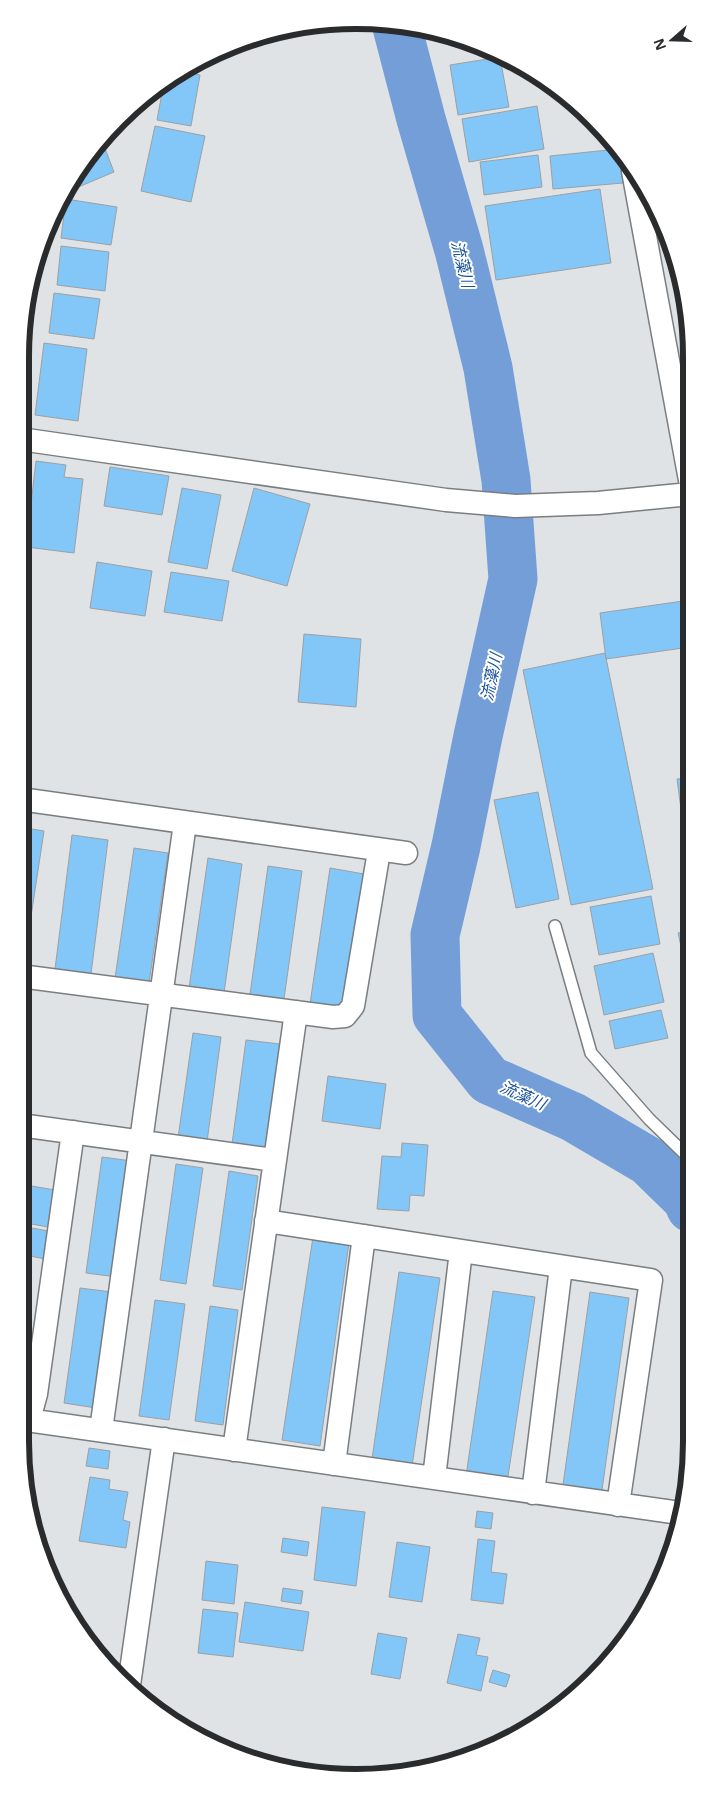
<svg xmlns="http://www.w3.org/2000/svg" width="712" height="1798" font-family="'Noto Sans','Noto Sans JP',sans-serif">
	<rect width="100%" height="100%" fill="#dfe3e6"/>
	<g fill="none" stroke-linecap="round" stroke-linejoin="round">
		<path stroke="#739ed7" stroke-width="49" d="M396,23L421,119L459,250L488,368L506,480L513,579L478,736L456,846L435,935L437,1015L489,1080L573,1117L648,1161L687,1199L691,1208"/>
	</g>
	<path fill="#82c7f7" stroke="#9da0a3" d="M208,55L206,64L195,62L207,55Z
		M500,57L509,107L458,115L450,65Z
		M180,71L200,75L191,126L157,120L164,82Z
		M562,94L575,105L565,107Z
		M537,106L544,149L469,162L462,119Z
		M155,126L205,136L191,202L141,191Z
		M101,138L114,172L76,188L72,178Z
		M618,149L623,183L553,189L550,156Z
		M538,155L542,187L484,195L480,162Z
		M600,189L611,263L496,280L485,206Z
		M66,199L117,207L111,245L61,238Z
		M61,246L109,252L105,291L57,285Z
		M54,293L100,299L94,339L49,333Z
		M44,343L87,349L78,421L35,415Z
		M36,461L66,465L64,477L83,479L74,553L26,547Z
		M110,467L169,476L162,515L104,506Z
		M182,488L221,495L207,569L168,562Z
		M254,488L310,504L287,586L232,571Z
		M97,562L152,571L145,616L90,608Z
		M171,572L229,581L222,621L164,612Z
		M690,600V647L606,659L600,613Z
		M304,634L361,639L356,707L298,702Z
		M605,653L653,889L571,905L523,670Z
		M690,778V808L681,809L677,779Z
		M538,792L559,899L516,908L494,800Z
		M20,827L44,831L23,969L20,968Z
		M72,835L108,840L91,974L55,969Z
		M134,848L168,853L149,983L115,978Z
		M208,858L242,864L224,993L189,988Z
		M268,866L302,871L284,999L250,994Z
		M330,868L364,874L344,1010L310,1004Z
		M651,896L660,944L599,955L590,907Z
		M691,930V986H690L678,933Z
		M653,953L664,1002L604,1015L594,966Z
		M691,995V1019L685,996Z
		M20,996L30,998L20,1060Z
		M661,1010L668,1038L615,1049L609,1021Z
		M193,1033L221,1037L207,1142L178,1138Z
		M246,1040L280,1044L265,1149L232,1144Z
		M328,1076L386,1084L380,1129L322,1121Z
		M402,1143L428,1145L424,1196L410,1195L409,1211L377,1209L382,1156L401,1157Z
		M102,1157L132,1161L117,1277L86,1273Z
		M176,1164L203,1168L186,1284L160,1280Z
		M229,1171L258,1176L242,1290L213,1286Z
		M20,1184L55,1190L48,1227L20,1222Z
		M20,1226L55,1232L50,1260L20,1254Z
		M313,1237L349,1243L320,1446L282,1440Z
		M20,1265L27,1266L20,1319Z
		M399,1272L440,1278L412,1466L372,1459Z
		M80,1288L112,1292L96,1408L64,1403Z
		M493,1291L535,1297L507,1483L466,1476Z
		M590,1292L629,1298L601,1497L562,1492Z
		M155,1300L185,1304L169,1420L139,1416Z
		M210,1306L238,1310L223,1425L195,1421Z
		M20,1439L30,1441L25,1474L20,1442Z
		M89,1448L110,1451L108,1469L86,1466Z
		M90,1477L110,1480L109,1489L128,1492L123,1520L130,1522L126,1548L79,1541Z
		M322,1507L365,1512L356,1586L314,1580Z
		M477,1511L493,1513L491,1529L475,1527Z
		M283,1538L309,1542L307,1556L281,1552Z
		M478,1539L495,1541L491,1572L507,1574L503,1604L471,1600Z
		M397,1542L430,1547L422,1602L389,1597Z
		M206,1561L238,1565L234,1604L202,1600Z
		M283,1588L303,1591L301,1604L281,1601Z
		M245,1602L309,1612L303,1651L239,1642Z
		M203,1609L238,1613L233,1657L198,1653Z
		M378,1633L407,1638L400,1679L371,1674Z
		M458,1634L480,1638L476,1655L488,1657L481,1691L447,1683Z
		M493,1670L510,1675L506,1687L489,1682Z"/>
	<g fill="none" stroke-linecap="round" stroke-linejoin="round">
		<g stroke="#7a7e81" stroke-width="14">
			<path id="service" d="M555,926L591,1053L649,1119L683,1152L691,1156"/>
		</g>
		<g stroke="#7a7e81" stroke-width="25">
			<path id="minor" d="M633,171L690,480
				M20,439L446,500L515,506L598,503L690,494
				M20,799L406,853
				M20,976L333,1017L345,1016L353,1006L379,851
				M20,1125L274,1160
				M266,1221L651,1280L618,1505
				M20,1419L680,1513
				M29,1420L36,1394L73,1132
				M101,1430L185,823
				M234,1450L296,1012
				M334,1464L364,1236
				M434,1478L461,1251
				M533,1493L561,1267
				M129,1685L164,1439"/>
		</g>
		<use href="#service" stroke="#fff" stroke-width="11"/>
		<use href="#minor" stroke="#fff" stroke-width="22"/>
	</g>
	<g text-anchor="middle" stroke-width="4" stroke-linejoin="round" paint-order="stroke">
		<g font-size="16" font-style="italic" fill="#195298" stroke="#fff">
			<text transform="translate(463 264) rotate(76)" y="6">流藻川</text>
			<text transform="translate(491 677) rotate(-78)" y="6">流藻川</text>
			<text transform="translate(523 1095) rotate(24)" y="6">流藻川</text>
		</g>
	</g>
	<path d="M0 0H712V1798H0ZM356 29H356A327 327 0 0 1 683 356V1442A327 327 0 0 1 356 1769H356A327 327 0 0 1 29 1442V356A327 327 0 0 1 356 29Z" fill="#fff" fill-rule="evenodd"/>
	<path fill="none" stroke="#2a2b2c" stroke-width="6" d="M356 29H356A327 327 0 0 1 683 356V1442A327 327 0 0 1 356 1769H356A327 327 0 0 1 29 1442V356A327 327 0 0 1 356 29Z"/>
	<g transform="translate(672 40) rotate(250)" stroke="#ffffff" stroke-width="4" paint-order="stroke">
	<path d="M0-4L9 19L0 12L-9 19Z" fill="#2a2b2c"/>
	<text y="-8" font-size="14" font-weight="bold" text-anchor="middle" fill="#2a2b2c">N</text>
	</g>
</svg>
